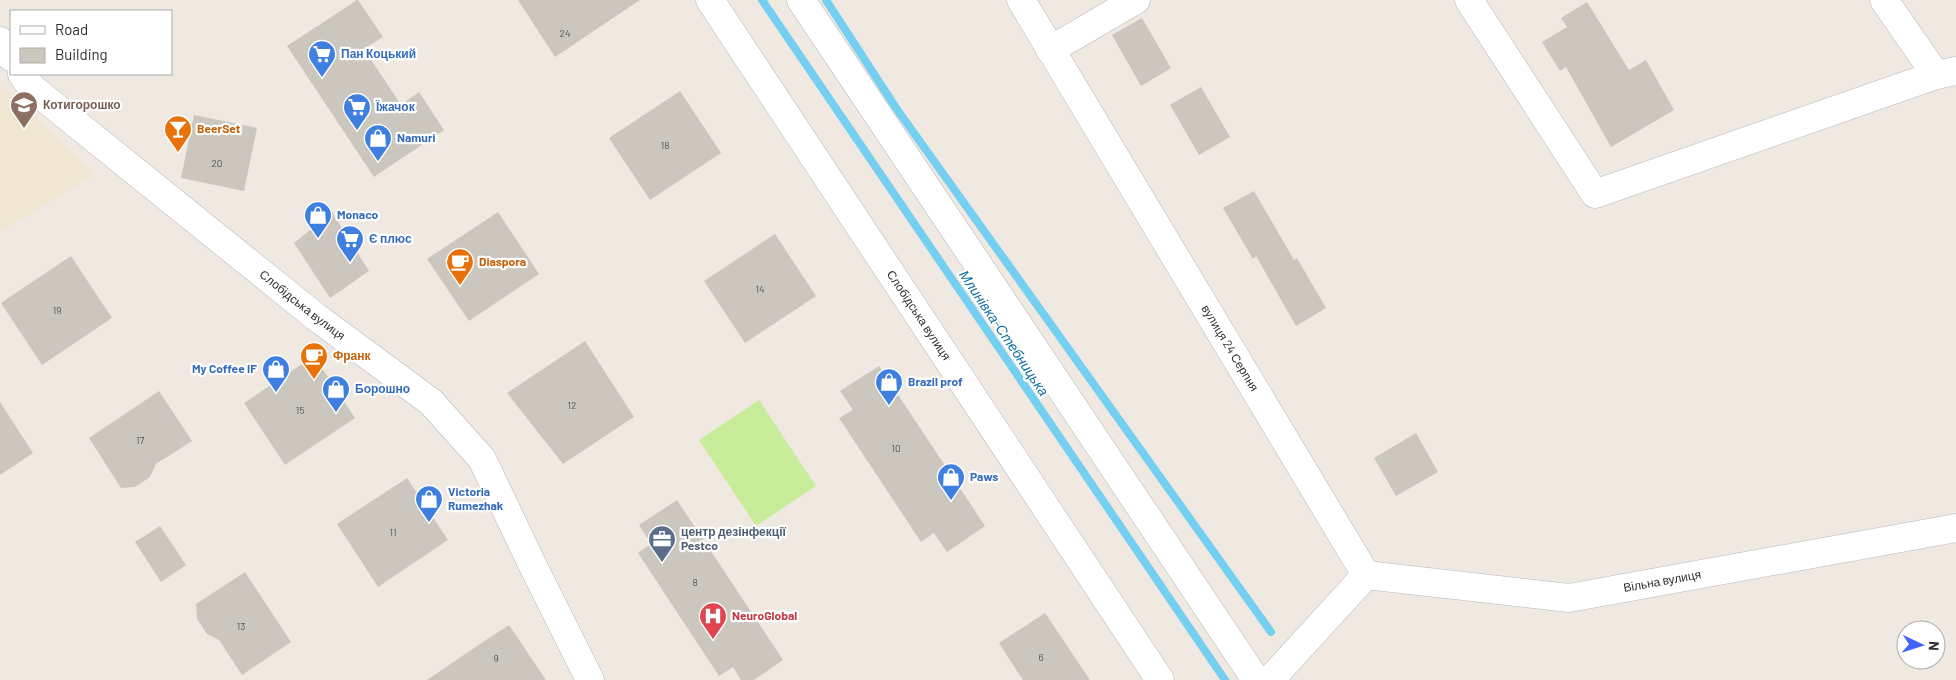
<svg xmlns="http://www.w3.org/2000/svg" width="1956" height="680" font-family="Barlow,sans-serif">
	<rect width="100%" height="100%" fill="#efe9e1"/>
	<path fill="#f0e6d1" d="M0,84L95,174L0,232Z"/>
	<path fill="#c9ec9a" d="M759,400L816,486L756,526L699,440Z"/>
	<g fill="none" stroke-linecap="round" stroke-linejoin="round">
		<path stroke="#75cff0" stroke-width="8" d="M762,0L1225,680
			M826,0L896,108L1271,632"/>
	</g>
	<path fill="#cbc7bf" d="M357,0H358L383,37L364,49L401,105L419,92L444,130L374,177L287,46Z
		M518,0H640L555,57Z
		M1587,2L1629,70L1646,60L1674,110L1611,147L1566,67L1560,71L1542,42L1567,27L1561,18Z
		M1142,18L1171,68L1141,86L1112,35Z
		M1201,87L1230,137L1199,155L1170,105Z
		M680,91L721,153L650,200L609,138Z
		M194,115L257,128L244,191L181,178Z
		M1254,191L1294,260L1297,258L1326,308L1296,326L1256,256L1253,259L1223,208Z
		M332,212L369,271L330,298L294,243Z
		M498,212L539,274L469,321L427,259Z
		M775,234L816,296L745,343L704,281Z
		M71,256L112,318L42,365L1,303Z
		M585,341L634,417L563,464L507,393Z
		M314,356L355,418L285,465L244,403Z
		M879,366L985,526L947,552L934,533L921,542L839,418L853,410L840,391Z
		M159,391L192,441L156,464L150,477L135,487L121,488L89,438Z
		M0,402L33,453L0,475Z
		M1416,433L1438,472L1396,496L1374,458Z
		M407,478L448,540L378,587L337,524Z
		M677,500L783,660L754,680H741L733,667L719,676L638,553L651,544L639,525Z
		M160,526L186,565L161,582L135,542Z
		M245,572L291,642L242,675L219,640L207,634L197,619L196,604Z
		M1045,613L1090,680H1023L1017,671L999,643Z
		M509,625L546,680H427L480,644Z"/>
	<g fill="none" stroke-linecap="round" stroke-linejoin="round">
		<g stroke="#b4b7c1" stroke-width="29">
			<g id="minor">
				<path id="s1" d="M710,0L1160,680"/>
				<path d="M801,0L1256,680"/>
				<path id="s2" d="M1021,0L1366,575L1270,680"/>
				<path d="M1469,0L1595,194L1936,75L1956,71"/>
				<path d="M1884,0L1936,75"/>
				<path d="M0,41L11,57"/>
				<path d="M1050,50L1136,0"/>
				<path id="s3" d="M22,74L32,88L316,317L431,402L482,459L532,564L590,680"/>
				<path id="s4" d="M1366,575L1569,598L1956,528"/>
			</g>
		</g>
		<use href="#minor" stroke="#fff" stroke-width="28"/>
	</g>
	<defs>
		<g id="supermarket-pin" transform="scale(1.4375)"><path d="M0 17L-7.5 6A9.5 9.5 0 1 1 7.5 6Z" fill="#3f7fe0" stroke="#fff"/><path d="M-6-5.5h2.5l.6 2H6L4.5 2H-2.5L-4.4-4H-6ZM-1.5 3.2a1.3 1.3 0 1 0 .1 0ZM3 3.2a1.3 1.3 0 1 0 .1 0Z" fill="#fff"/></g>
		<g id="school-pin" transform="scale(1.4375)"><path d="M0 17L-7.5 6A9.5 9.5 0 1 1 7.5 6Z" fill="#8d6e63" stroke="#fff"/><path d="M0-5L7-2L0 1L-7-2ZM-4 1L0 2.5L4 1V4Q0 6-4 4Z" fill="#fff"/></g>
		<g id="bar-pin" transform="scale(1.4375)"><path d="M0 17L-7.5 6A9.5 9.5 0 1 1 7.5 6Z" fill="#e8710a" stroke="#fff"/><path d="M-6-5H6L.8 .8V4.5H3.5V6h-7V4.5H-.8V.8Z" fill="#fff"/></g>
		<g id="shop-pin" transform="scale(1.4375)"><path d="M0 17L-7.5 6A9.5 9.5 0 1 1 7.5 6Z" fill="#3f7fe0" stroke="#fff"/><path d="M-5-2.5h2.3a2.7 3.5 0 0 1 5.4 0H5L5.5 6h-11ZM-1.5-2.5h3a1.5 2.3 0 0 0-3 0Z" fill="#fff"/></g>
		<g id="cafe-pin" transform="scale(1.4375)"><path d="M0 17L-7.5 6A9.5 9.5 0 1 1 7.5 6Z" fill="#e8710a" stroke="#fff"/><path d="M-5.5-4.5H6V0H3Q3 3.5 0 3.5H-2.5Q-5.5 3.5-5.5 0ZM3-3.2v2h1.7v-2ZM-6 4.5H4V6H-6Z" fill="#fff"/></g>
		<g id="office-pin" transform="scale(1.4375)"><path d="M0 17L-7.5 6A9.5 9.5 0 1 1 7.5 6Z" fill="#5c6f8a" stroke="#fff"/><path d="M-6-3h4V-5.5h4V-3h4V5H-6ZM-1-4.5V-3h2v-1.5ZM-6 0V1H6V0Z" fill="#fff"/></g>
		<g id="hospital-pin" transform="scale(1.4375)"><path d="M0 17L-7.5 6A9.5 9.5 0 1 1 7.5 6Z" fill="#e0444e" stroke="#fff"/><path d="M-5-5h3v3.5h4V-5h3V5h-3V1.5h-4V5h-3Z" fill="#fff"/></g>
	</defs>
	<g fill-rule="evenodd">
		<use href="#supermarket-pin" x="322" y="54"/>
		<use href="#school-pin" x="24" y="105"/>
		<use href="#supermarket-pin" x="357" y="107"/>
		<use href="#bar-pin" x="178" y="129"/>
		<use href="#shop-pin" x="378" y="138"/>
		<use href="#shop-pin" x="318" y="215"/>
		<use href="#supermarket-pin" x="350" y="239"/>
		<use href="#cafe-pin" x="460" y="262"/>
		<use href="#cafe-pin" x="314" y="356"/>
		<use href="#shop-pin" x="276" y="369"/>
		<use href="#shop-pin" x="889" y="382"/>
		<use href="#shop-pin" x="336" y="389"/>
		<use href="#shop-pin" x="951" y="477"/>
		<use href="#shop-pin" x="429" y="499"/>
		<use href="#office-pin" x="662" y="539"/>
		<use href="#hospital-pin" x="713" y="616"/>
	</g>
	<g text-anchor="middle" stroke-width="4.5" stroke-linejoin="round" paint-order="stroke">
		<g font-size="10" fill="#555452">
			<text x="565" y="37">24</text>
			<text x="665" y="149">18</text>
			<text x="217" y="167">20</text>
			<text x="760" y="293">14</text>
			<text x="57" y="314">19</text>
			<text x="572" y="409">12</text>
			<text x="300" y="414">15</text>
			<text x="140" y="444">17</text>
			<text x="896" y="452">10</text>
			<text x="393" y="536">11</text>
			<text x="695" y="586">8</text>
			<text x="241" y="630">13</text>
			<text x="1041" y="661">6</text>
			<text x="496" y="662">9</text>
		</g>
		<g font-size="12" font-weight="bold" fill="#366cbe" stroke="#fff" text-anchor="start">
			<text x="341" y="58">Пан Коцький</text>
			<text x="376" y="111">Їжачок</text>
			<text x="397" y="142">Namuri</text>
			<text x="337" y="219">Monaco</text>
			<text x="369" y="243">Є плюс</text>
			<text x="257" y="373" text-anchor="end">My Coffee IF</text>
			<text x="908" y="386">Brazil prof</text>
			<text x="355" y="393">Борошно</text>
			<text x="970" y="481">Paws</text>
			<text x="448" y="496">Victoria<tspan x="448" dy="14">Rumezhak</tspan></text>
		</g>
		<g font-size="12" font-weight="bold" fill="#785e54" stroke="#fff" text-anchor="start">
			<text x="43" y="109">Котигорошко</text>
		</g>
		<g font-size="12" font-weight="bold" fill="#c56008" stroke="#fff" text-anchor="start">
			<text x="197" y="133">BeerSet</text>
			<text x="479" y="266">Diaspora</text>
			<text x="333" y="360">Франк</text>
		</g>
		<g font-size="12" fill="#2e2e2e" stroke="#fff">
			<text dy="4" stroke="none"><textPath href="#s3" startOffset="364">Слобідська вулиця</textPath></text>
			<text dy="4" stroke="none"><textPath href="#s1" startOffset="378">Слобідська вулиця</textPath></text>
			<text dy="4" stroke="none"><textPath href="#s2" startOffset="406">вулиця 24 Серпня</textPath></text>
			<text dy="4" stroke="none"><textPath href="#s4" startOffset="299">Вільна вулиця</textPath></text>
		</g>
		<g font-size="12" font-weight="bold" fill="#4e5e75" stroke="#fff" text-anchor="start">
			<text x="681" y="536">центр дезінфекції<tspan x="681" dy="14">Pestco</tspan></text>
		</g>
		<g font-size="12" font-weight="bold" fill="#be3a42" stroke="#fff" text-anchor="start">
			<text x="732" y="620">NeuroGlobal</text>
		</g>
		<g font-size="14" font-style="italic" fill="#0d6fa3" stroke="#fff">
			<text transform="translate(1004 333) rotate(56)" y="5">Млинівка-Стебницька</text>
		</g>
	</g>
	<rect x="10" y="10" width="162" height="65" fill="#ffffff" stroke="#ababab"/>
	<rect x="20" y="26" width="25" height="8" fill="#ffffff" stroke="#ababab"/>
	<text x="55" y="35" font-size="15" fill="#2e2e2e">Road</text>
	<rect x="20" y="48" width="25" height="15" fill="#cbc7bf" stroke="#ababab"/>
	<text x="55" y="60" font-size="15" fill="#2e2e2e">Building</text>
	<g transform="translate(1921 645) rotate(94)"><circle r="24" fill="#ffffff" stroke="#ababab"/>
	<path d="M0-4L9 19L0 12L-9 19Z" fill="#4264fb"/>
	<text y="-8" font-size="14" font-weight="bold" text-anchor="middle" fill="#2e2e2e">N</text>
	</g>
</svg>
